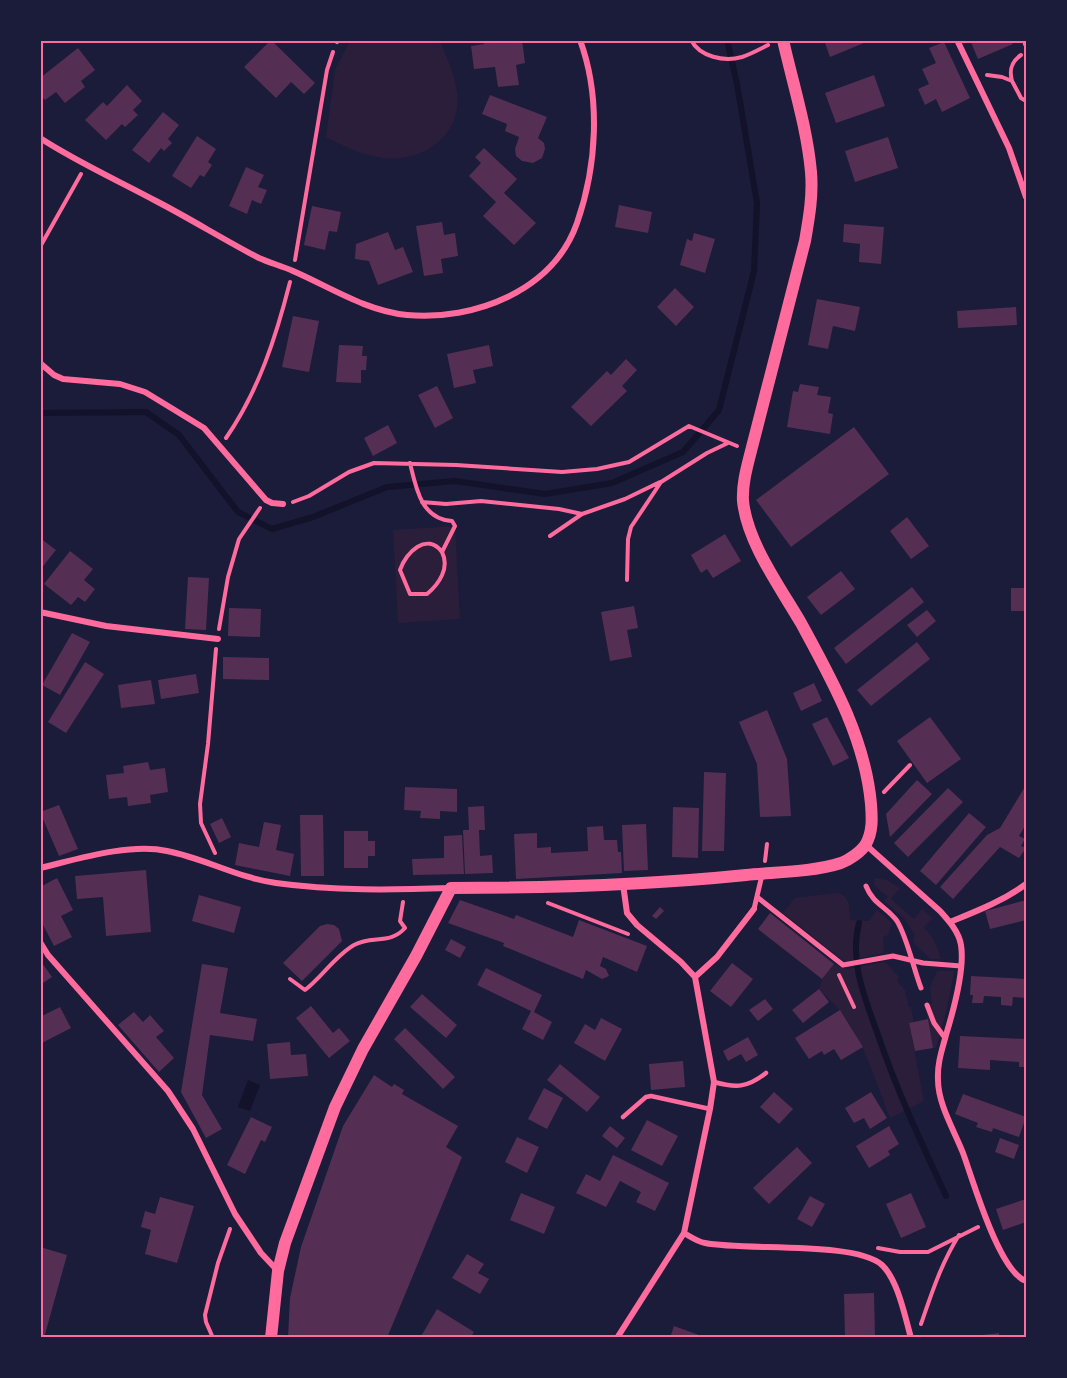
<svg xmlns="http://www.w3.org/2000/svg" width="1067" height="1378" font-family="'Alegreya Sans',sans-serif">
	<rect width="100%" height="100%" fill="#1b1b3a"/>
	<path fill="#2a1e3b" d="M350,41H440C447,58 455,74 457,93C463,138 417,166 377,157C359,154 342,145 326,137L335,70Z
		M455,526L460,619L398,623L393,530Z
		M874,878L887,880L900,888L891,899L914,919L922,909L933,918L924,927C933,937 938,946 941,959H930L913,942L915,935L904,918L884,901L888,897L875,886Z
		M837,893C851,896 849,908 850,920L869,921L877,910L892,923L888,935L883,937L884,953L845,962L783,913L795,898Z
		M885,962L899,977L897,981L905,990L909,1007H911L914,1022L909,1023L924,1101L890,1118C876,1082 865,1044 841,1012C835,1004 826,997 819,989L822,979L834,964L847,969Z
		M937,971H954L947,1009L936,1048H933L925,1005L932,1004L930,988Z"/>
	<path fill="#12122b" d="M248,1080L260,1085L250,1111L238,1107Z"/>
	<g fill="none" stroke-linecap="round" stroke-linejoin="round">
		<path stroke="#12122b" stroke-width="6" d="M40,413L146,412L179,435L238,512L272,529L313,517L387,487L455,481L545,494L612,483L683,452L719,410L754,271L757,203L737,84L727,40
			M859,923C849,962 865,998 878,1035C897,1091 921,1142 946,1196"/>
	</g>
	<path fill="#542f53" d="M271,40L315,83L304,94L291,82L276,98L244,67Z
		M483,40H522L525,63L516,65L519,85L498,87L495,67L474,69L471,46L484,44Z
		M824,40H863L864,43L830,57Z
		M970,40H1011L1013,44L978,59Z
		M944,42L970,98L942,112L936,99L925,105L918,89L929,84L922,69L936,63L929,48Z
		M78,48L95,70L81,81L85,87L65,103L56,92L45,100L40,95V78Z
		M874,75L885,106L836,123L825,93Z
		M127,85L142,101L133,110L138,115L125,127L122,124L106,140L85,120L103,102L107,106Z
		M490,95L547,117L538,138L544,143L545,149L542,158L533,163L522,161L516,156L515,149L519,137L505,131L507,124L482,114Z
		M163,112L179,125L168,139L172,143L164,151L161,148L149,163L132,150Z
		M197,136L216,149L208,162L212,165L204,177L200,175L191,188L172,176Z
		M888,137L898,168L855,182L845,151Z
		M484,148L517,179L504,193L536,223L514,245L483,216L496,202L469,176L481,163L475,157Z
		M246,167L264,175L258,187L267,190L261,204L252,200L247,214L229,206Z
		M619,205L652,212L648,233L615,227Z
		M312,206L341,212L337,232L329,231L325,250L304,245Z
		M442,222L444,235L455,233L458,256L441,259L443,273L424,276L416,226Z
		M844,224L884,227L881,264L859,262L860,244L843,242Z
		M388,232L395,250L403,247L413,272L378,285L369,261L355,259L356,244Z
		M694,233L715,239L705,273L680,265L687,239L692,241Z
		M675,288L694,307L676,326L657,307Z
		M817,299L860,307L855,331L833,326L828,349L808,345Z
		M1016,307L1017,325L958,328L957,311Z
		M293,316L319,321L309,372L282,367Z
		M339,345L363,346L362,356H367L366,370H361V383L336,382Z
		M489,345L493,366L473,370L476,383L454,388L447,354Z
		M626,359L637,370L622,386L627,391L591,426L571,407L607,371L611,375Z
		M800,384L819,387L817,395L831,397L828,413L833,414L830,434L787,427L793,391L798,392Z
		M437,386L453,418L435,428L418,395Z
		M388,425L397,443L373,456L364,438Z
		M854,427L889,474L791,547L756,500Z
		M907,517L929,546L911,559L890,531Z
		M725,534L741,561L713,578L707,569L701,573L691,555Z
		M40,538L56,550L40,570Z
		M70,551L93,569L84,580L95,589L85,602L78,597L71,605L44,584Z
		M841,571L855,589L821,615L807,597Z
		M188,577L209,578L206,630L185,629Z
		M912,587L924,602L846,664L834,648Z
		M1011,588H1026V611H1011Z
		M634,606L638,628L627,630L632,657L610,661L601,612Z
		M229,608L261,609L260,637L228,636Z
		M927,610L936,621L917,637L907,625Z
		M72,633L90,642L60,695L42,685Z
		M917,642L930,659L871,706L857,690Z
		M223,657L269,658V680L223,679Z
		M85,662L104,674L66,733L48,722Z
		M196,674L199,693L161,699L158,680Z
		M151,680L155,704L121,708L118,685Z
		M814,683L822,701L801,711L793,693Z
		M767,710L787,759L791,816L760,817L757,764L739,722Z
		M827,717L849,758L833,766L812,724Z
		M930,717L961,759L927,783L897,741Z
		M148,762L150,770L165,768L168,792L150,795L151,803L128,806L127,797L109,799L106,775L124,773L123,766Z
		M704,772L726,773L724,851H702Z
		M917,780L932,794L890,837L886,814Z
		M1026,785V824L1019,836L1025,839L1021,846L1026,848L1019,858L1000,847L953,899L940,887L987,835L1000,828Z
		M405,787L457,789V812L440,811V819L420,818L421,811L404,810Z
		M948,788L963,802L908,857L894,843Z
		M59,805L78,849L59,856L40,812Z
		M484,806L485,830H479L480,856L492,855L493,873L465,874L463,830H469L468,807Z
		M673,807L699,808L698,858L672,857Z
		M969,813L986,827L936,885L920,871Z
		M300,815H323L324,876H301Z
		M222,818L231,837L219,843L210,824Z
		M264,822L281,825L276,850L294,854L290,876L235,865L239,843L259,847Z
		M646,824L648,870L624,871L622,825Z
		M603,826L604,840H617L618,852H621L622,873L516,879L514,834L537,833V848L551,847V853L588,851L587,827Z
		M344,831H368V841H375V856H368V868H344Z
		M462,835L464,874L413,875L412,859L444,858V836Z
		M146,870L151,932L106,936L103,897L77,899L75,876Z
		M57,878L73,910L61,916L72,937L54,946L40,919V887Z
		M199,895L241,907L234,933L192,921Z
		M460,900L514,919L516,915L573,937L579,920L647,946L637,972L603,957L600,966L606,969L609,976L602,979L586,970L583,979L503,946L504,943L448,923Z
		M1026,900V920L990,929L985,911Z
		M660,907L664,911L656,919L652,916Z
		M770,913L834,964L822,979L758,929Z
		M327,924L334,925L339,929L342,941L302,981L283,963L320,926Z
		M451,939L466,947L460,958L445,950Z
		M40,960L52,977L40,985Z
		M732,963L753,979L731,1007L710,991Z
		M202,964L228,968L220,1013L257,1019L253,1041L210,1035L202,1095L222,1129L206,1138L181,1092Z
		M486,968L542,995L534,1012L552,1022L543,1040L522,1029L531,1011L477,985Z
		M971,976L1026,979V998L1013,997L1012,1006L1001,1005V997L984,996L983,1003H972L973,995H970Z
		M819,989L829,1002L803,1023L792,1010Z
		M422,994L457,1025L446,1038L410,1007Z
		M765,999L773,1009L758,1021L749,1010Z
		M311,1006L333,1033L339,1028L350,1041L329,1058L296,1018Z
		M60,1007L71,1028L40,1044V1017Z
		M840,1010L863,1047L841,1060L834,1049L824,1055L822,1051L809,1059L795,1038Z
		M134,1012L143,1022L150,1015L164,1031L156,1037L174,1058L159,1072L118,1025Z
		M601,1018L622,1029L605,1061L574,1043L585,1024L595,1030Z
		M928,1019L933,1048L915,1051L909,1023Z
		M405,1028L455,1077L443,1089L394,1039Z
		M960,1036L1026,1039V1067H1019V1062L990,1060V1070L958,1068Z
		M748,1037L758,1055L746,1062L741,1054L728,1061L723,1051Z
		M290,1042L291,1055L306,1054L308,1076L270,1079L267,1044Z
		M683,1061L685,1087L651,1090L649,1064Z
		M560,1064L600,1097L587,1112L547,1080Z
		M374,1075L392,1087L394,1084L404,1090L402,1094L458,1126L446,1147L462,1157L387,1338H288L290,1298L301,1247L343,1126Z
		M544,1088L563,1098L547,1129L528,1119Z
		M774,1092L793,1109L779,1124L760,1107Z
		M871,1092L887,1118L870,1129L864,1118L854,1123L845,1108Z
		M963,1094L1026,1117L1019,1137L993,1128L992,1132L976,1127L978,1123L955,1114Z
		M251,1117L272,1127L265,1142L261,1140L245,1174L227,1165Z
		M647,1120L678,1136L662,1166L631,1150Z
		M610,1126L625,1138L617,1148L602,1136Z
		M889,1126L899,1144L888,1151L890,1155L869,1168L856,1146Z
		M517,1137L539,1147L527,1173L505,1162Z
		M1000,1138L1019,1145L1014,1159L995,1152Z
		M797,1147L812,1163L769,1204L753,1188Z
		M613,1155L669,1183L655,1211L636,1202L641,1192L620,1181L606,1207L576,1193L586,1174L600,1181Z
		M521,1193L555,1207L544,1234L510,1220Z
		M911,1193L926,1227L901,1238L886,1204Z
		M810,1196L825,1204L812,1227L797,1219Z
		M160,1197L194,1206L177,1263L145,1254L151,1230L141,1227L145,1211L155,1214Z
		M1026,1199V1222L1003,1230L996,1209Z
		M40,1247L67,1255L44,1338H40Z
		M467,1254L484,1264L478,1273L489,1279L480,1294L452,1278Z
		M874,1293L875,1338H845L844,1294Z
		M437,1309L474,1332L470,1338H420Z
		M674,1326L699,1335L698,1338H670Z
		M999,1333V1338H975L974,1336Z"/>
	<g fill="none" stroke-linecap="round" stroke-linejoin="round">
		<path stroke="#ff6b9d" stroke-width="4" d="M691,40C700,57 724,62 742,57C751,54 760,49 768,45
			M987,75L1002,77L1012,81C1009,70 1011,62 1021,55
			M1012,81L1021,98L1026,101
			M40,247L81,174
			M295,260L327,70L333,52
			M226,438C259,390 276,337 290,282
			M410,463C416,488 421,519 452,521L455,526L442,552C427,532 406,552 400,570L410,594H427C439,584 450,568 442,552
			M293,502L309,496L349,472L374,463L456,465L562,472L597,469L629,462L689,426L737,446
			M422,502L446,504L481,501L559,509L582,514
			M550,536L582,514L625,499L660,482
			M627,580L628,539L631,527L661,482L707,453L728,443
			M219,629L228,577L239,539L260,508
			M884,792L910,765
			M215,853L201,823L200,804L208,744L216,649
			M765,861L767,844
			M548,903L628,934
			M839,975L854,1007
			M290,979L305,990C322,977 335,956 354,945C372,935 390,945 405,928L400,921L403,902
			M878,1248L900,1252H928L978,1227
			M921,1324C932,1292 941,1264 959,1235
			M213,1338L206,1322L205,1315L218,1263L230,1229"/>
		<path stroke="#ff6b9d" stroke-width="4.5" d="M714,1082C736,1088 747,1088 766,1073
			M623,1117L646,1097L651,1096L710,1109"/>
		<path stroke="#ff6b9d" stroke-width="5" d="M866,886C873,904 887,907 897,921C907,937 914,970 921,988
			M757,897L843,965L893,956L923,963L961,966
			M754,909L762,875
			M927,1005L934,1023L945,1038"/>
		<path stroke="#ff6b9d" stroke-width="6" d="M336,40L337,41
			M957,40L1009,148L1026,197
			M1025,40L1026,44
			M40,138C77,162 117,180 156,201C191,219 224,240 259,258C270,263 282,266 293,271C330,287 366,311 407,315C474,321 553,291 577,223C597,166 601,97 580,40
			M40,363L54,375L63,379L120,384L145,392L168,406L204,428L266,500L272,503L283,504
			M40,612L106,626L218,639
			M866,845L940,911C949,921 959,932 961,945C965,969 953,1012 946,1035C942,1050 937,1064 938,1080C938,1104 954,1130 963,1153C973,1180 999,1272 1026,1281
			M40,868C78,859 129,843 167,851C204,858 238,878 276,883C333,891 392,890 450,888
			M950,922C977,911 1003,901 1026,884
			M40,942L48,955L168,1091L193,1129L235,1214L261,1253L277,1270
			M695,977L717,957L754,909
			M684,1233C691,1237 698,1242 705,1243C745,1251 856,1241 882,1265C898,1280 905,1317 911,1338
			M617,1338L684,1233L710,1109L714,1082L695,977L681,962L637,925L627,913L623,884"/>
		<path stroke="#ff6b9d" stroke-width="12" d="M271,1338L278,1271L285,1243L335,1107L363,1049L416,956L451,888C549,888 648,885 746,875C776,872 813,872 841,863C849,860 861,852 866,844C873,831 872,818 871,804C865,738 832,680 801,623C780,587 747,542 743,501C742,484 747,467 751,451L805,241C809,218 813,196 811,172C807,128 793,84 783,40"/>
	</g>
	<rect width="1067" height="1378" fill="none" stroke="#1b1b3a" stroke-width="84"/>
	<rect x="42" y="42" width="983" height="1294" fill="none" stroke="#ff6b9d" stroke-width="2"/>
</svg>
